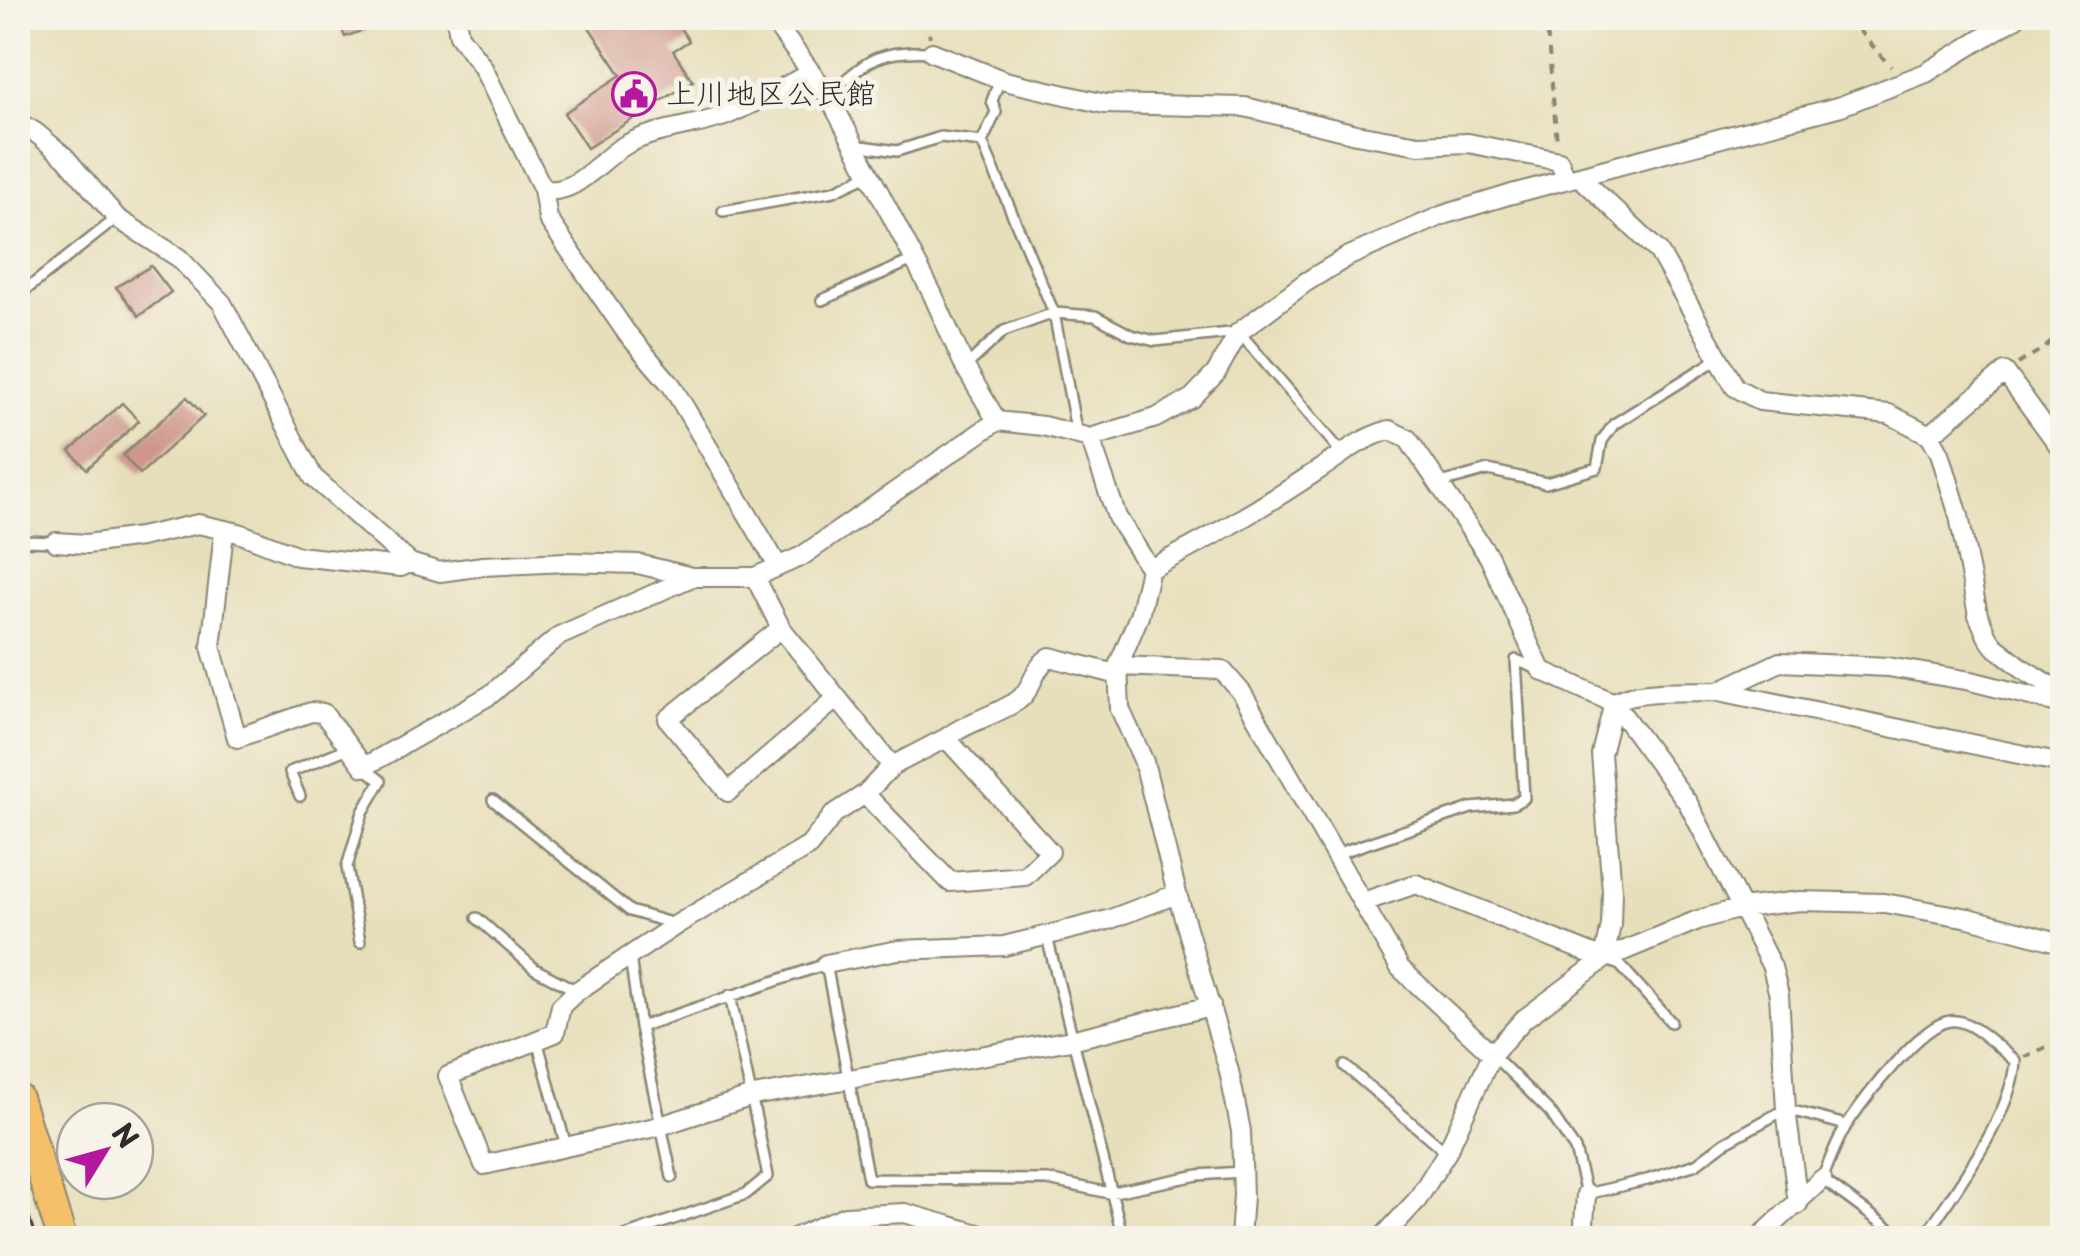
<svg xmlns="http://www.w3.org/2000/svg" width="2080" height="1256" font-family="'Playpen Sans','Klee One',sans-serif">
	<rect width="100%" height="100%" fill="#f7f3e8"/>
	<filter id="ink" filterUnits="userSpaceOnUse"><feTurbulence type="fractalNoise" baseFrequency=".01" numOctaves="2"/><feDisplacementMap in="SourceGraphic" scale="20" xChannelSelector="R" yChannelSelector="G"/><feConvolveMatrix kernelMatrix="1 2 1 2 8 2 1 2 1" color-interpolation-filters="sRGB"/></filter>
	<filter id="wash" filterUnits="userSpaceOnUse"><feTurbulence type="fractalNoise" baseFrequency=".0048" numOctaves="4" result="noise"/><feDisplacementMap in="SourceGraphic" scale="40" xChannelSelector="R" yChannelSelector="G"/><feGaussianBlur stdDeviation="2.25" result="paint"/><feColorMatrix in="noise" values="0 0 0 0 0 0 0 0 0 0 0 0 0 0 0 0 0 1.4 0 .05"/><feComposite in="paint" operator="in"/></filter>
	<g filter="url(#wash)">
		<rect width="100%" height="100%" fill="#e7dfbb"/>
		<g id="blocks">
			<path fill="#cf978c" d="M337,18H380L382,23L345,37Z
				M583,18H673L689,41L673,51L693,81L587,148L564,113L621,75Z
				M151,266L171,292L139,316L116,287Z
				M187,397L204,416L140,474L123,455Z
				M122,403L139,421L87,469L70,451Z"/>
		</g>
	</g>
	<g filter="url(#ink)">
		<use href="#blocks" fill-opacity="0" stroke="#898573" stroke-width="2.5"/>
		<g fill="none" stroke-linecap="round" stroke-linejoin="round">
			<g stroke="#898573" stroke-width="14">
				<path id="service" d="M828,95C867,61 877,49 932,52
					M982,142L996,112L992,101L1000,79
					M855,145L897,151L941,137L982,142L1054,313L1077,435
					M723,211L834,191L870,174
					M18,296L117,218
					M822,300L913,260
					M965,367L1004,331L1054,313L1095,316L1131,335L1155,341L1239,332L1342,453
					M1441,483L1488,470L1546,483L1597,468L1602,441L1614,424L1719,358
					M18,537L25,541L56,542
					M300,796L290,772L348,748
					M493,800L630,911L674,924
					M1336,854L1471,808L1513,804L1524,798L1516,660L1538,669
					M477,918L535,969L577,991
					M1047,937L1123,1238
					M360,942L347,867L363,812L381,781L364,767
					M630,957L640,1027L672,1177
					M1606,960L1620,965L1671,1022
					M640,1027L826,964L868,1179L1048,1180L1109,1193L1198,1175L1241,1172
					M537,1040L566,1146
					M1492,1054L1550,1112L1575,1149L1586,1194L1647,1180L1696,1164L1724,1143L1786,1109L1846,1125
					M1345,1066L1446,1152
					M619,1238L746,1194L768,1176L730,995
					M1902,1238L1822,1179C1830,1161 1837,1139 1848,1123C1865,1098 1921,1024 1950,1021C1971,1018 1998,1048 2015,1061C2012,1117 1954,1190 1924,1238"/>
			</g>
			<g stroke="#898573" stroke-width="22">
				<path id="minor" d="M456,18L459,35L482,66L543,189
					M771,18L828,95L932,293L965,367L997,421
					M932,52L1005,81L1105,104L1245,107L1356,134L1419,145L1468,143L1559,161L1566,178
					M18,122L35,132L65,157L117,218L179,258L222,303L313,477L410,563L440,572L483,566L566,562L638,564L692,577H755L802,556L997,421L1043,426L1090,438L1156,418L1192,398L1216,373L1239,332L1306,282L1347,257L1443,215L1512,194L1841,106L1926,73L2016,18
					M1579,176L1659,252L1735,387L1760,401L1889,414L1930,435L1940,453L1959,516L1978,615L1987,636L1994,646L2025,670L2062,692
					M1930,435L2005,372L2062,450
					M1090,438L1117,517L1150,569
					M224,532L211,647L237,738L311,712L323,713L364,767L490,695L559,636L692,577
					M56,542L87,544L140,537L198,524L239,533L298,556L401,567L410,563
					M778,566L672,386L626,332L548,219L543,189C574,197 598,162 622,147C653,128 693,128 727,115C755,103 783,87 811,73
					M755,577L781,628L892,766
					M781,628L668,719L728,792L837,698
					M1118,666L1222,670L1242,693L1400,968L1492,1054
					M1719,691L1780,662L1888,667L1971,681L2062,704
					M1614,703C1632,688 1694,692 1719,691L2062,763
					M946,738C968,721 995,716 1017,701C1033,691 1033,667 1050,657L1119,675
					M865,794L950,882L1025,876L1050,852L946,738L892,766L865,794L834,814L809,846L676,925L577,991L561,1006L555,1033L448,1076L484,1165L660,1126L753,1096L1071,1040L1211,1006
					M1363,902L1416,884L1604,959
					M1604,959L1611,925L1612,891L1601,754L1614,703
					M826,964L898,950L1004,946L1108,920L1177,894
					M794,1238L845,1216L905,1213L992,1238
					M1240,1238L1243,1196L1241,1131L1229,1071L1177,894L1144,762L1120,709L1118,666L1139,616L1150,569C1207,540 1263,507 1317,471C1342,455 1360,438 1390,430L1408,439L1489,557L1541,670L1614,703L1688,803L1772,967L1779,995L1786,1109L1798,1204
					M1382,1238L1417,1200L1447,1152L1492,1054L1524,1019L1604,959L1698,920L1741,908L1800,901L1884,903L1969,918L2062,943
					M1583,1238L1586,1194
					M1759,1238L1822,1179"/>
			</g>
			<g stroke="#898573" stroke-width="32">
				<path id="trunk" d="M18,1098L62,1238"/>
			</g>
			<path stroke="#898573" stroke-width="4" stroke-dasharray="8 8" stroke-linecap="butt" d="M926,18L930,37
				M1546,18L1557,142
				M1848,18L1891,67
				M2018,364L2047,346L2062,331
				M2024,1057L2062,1040"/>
			<use href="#service" stroke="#fff" stroke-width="9"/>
			<use href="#minor" stroke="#fff" stroke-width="18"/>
			<use href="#trunk" stroke="#f4c16a" stroke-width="28"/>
			<g stroke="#2b2b2b" stroke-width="9">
				<path id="rail" d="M18,1189L32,1238"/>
			</g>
			<use href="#rail" stroke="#f7f3e8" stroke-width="5" stroke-dasharray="15" stroke-linecap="butt"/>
		</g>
	</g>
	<defs>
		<g id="civic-ring" transform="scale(2.25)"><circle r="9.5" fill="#f7f3e8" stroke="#b5179e" stroke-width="1.5"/><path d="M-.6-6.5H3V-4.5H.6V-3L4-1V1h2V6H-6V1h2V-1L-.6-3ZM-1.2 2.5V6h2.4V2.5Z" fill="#b5179e"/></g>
	</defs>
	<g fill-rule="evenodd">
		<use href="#civic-ring" x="634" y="94"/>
	</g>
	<g text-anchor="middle" stroke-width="10" stroke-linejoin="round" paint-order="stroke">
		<g font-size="30" fill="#2b2b2b" stroke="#f7f3e8" text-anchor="start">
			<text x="666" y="104">上川地区公民館</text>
		</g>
	</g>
	<rect width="2080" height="1256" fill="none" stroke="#f7f3e8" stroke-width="60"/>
	<g transform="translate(105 1151) rotate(53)"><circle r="48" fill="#f7f3e8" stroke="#a5a39c" stroke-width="2.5"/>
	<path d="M0-8L18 38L0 25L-18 38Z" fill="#b5179e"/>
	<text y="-15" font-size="28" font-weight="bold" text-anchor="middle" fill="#2b2b2b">N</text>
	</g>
</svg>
